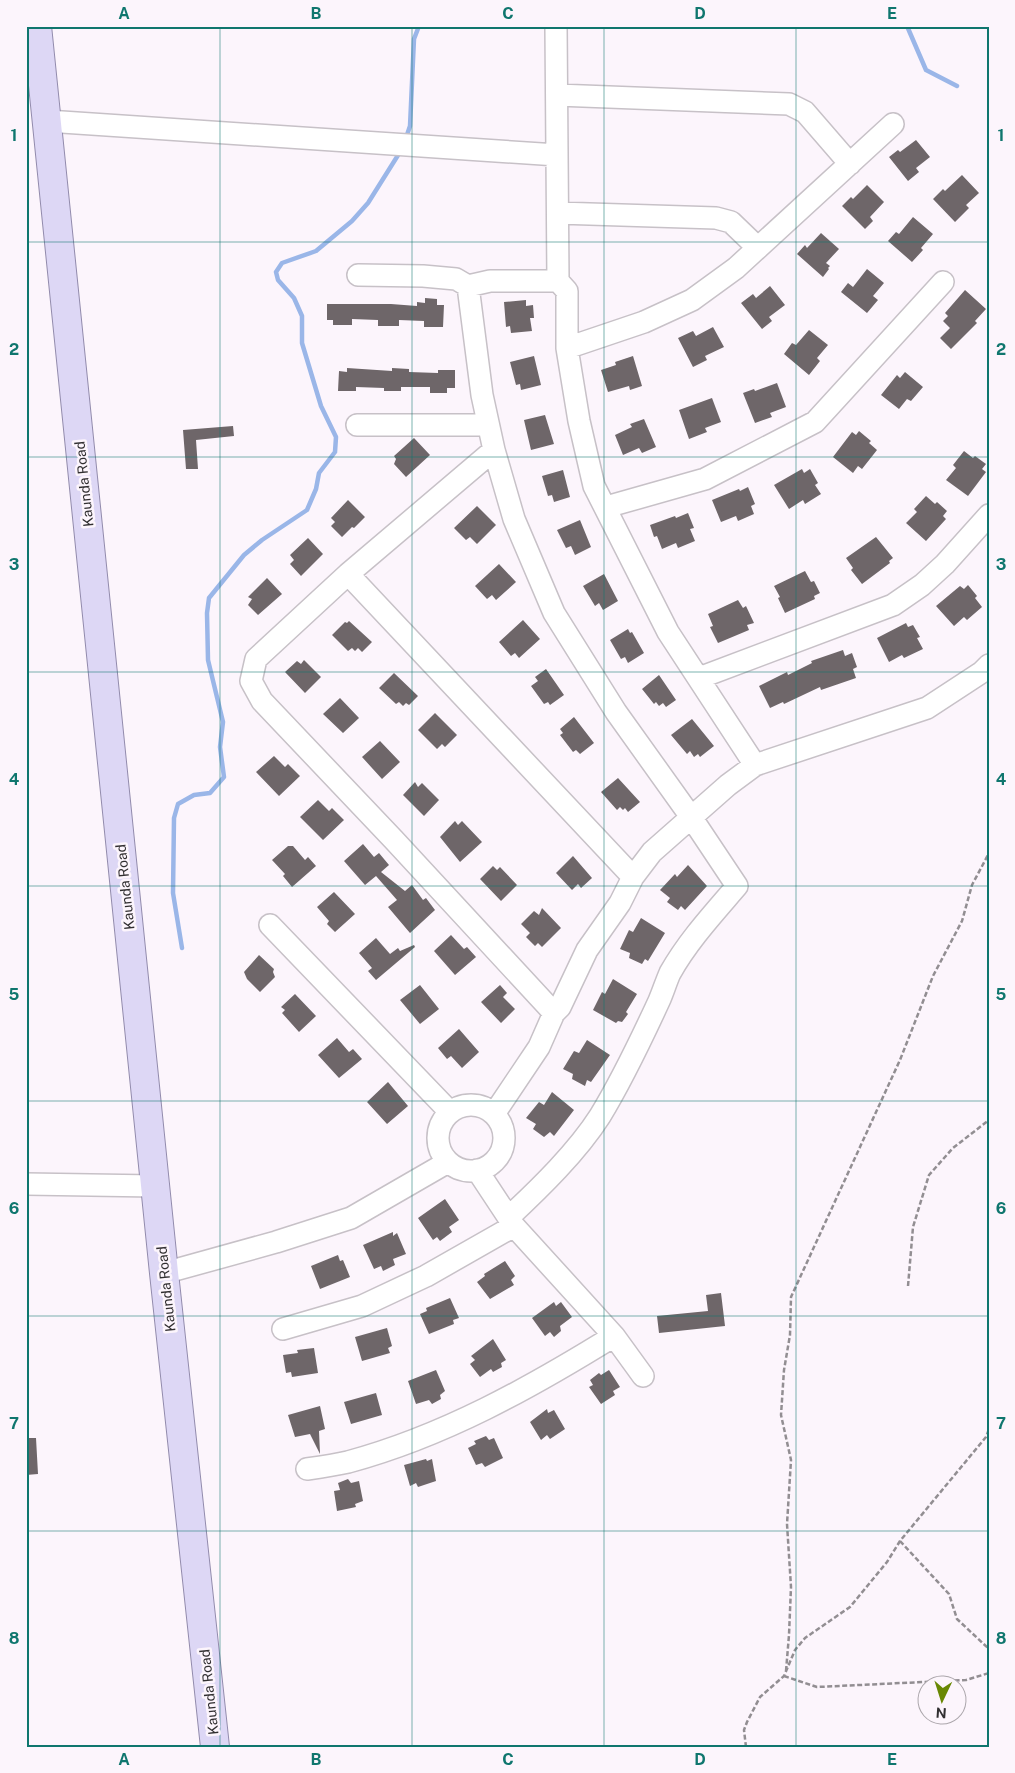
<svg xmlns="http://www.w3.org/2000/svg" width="1015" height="1773" font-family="'Public Sans',sans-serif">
	<rect width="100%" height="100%" fill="#fcf5fc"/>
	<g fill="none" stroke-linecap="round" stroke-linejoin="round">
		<path stroke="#9ab6e8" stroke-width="4.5" d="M907,26L926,70L957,86
			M406,138L410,126L414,39L419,26
			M182,948L173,893L174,818L178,804L194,795L210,793L224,777L220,747L223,722L208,660L207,613L209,598L244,555L262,540L307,510L316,489L319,473L335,452L336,437L321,406L302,343V316L294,298L278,280L276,272L282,263L316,251L352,221L368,203L400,152"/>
	</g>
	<path fill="#6e6669" d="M916,140L930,157L916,168L919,172L908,181L889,157L898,150L900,152Z
		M962,175L979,193L966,205L969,208L955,222L933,199L943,189L945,191Z
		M867,185L884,202L870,217L873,221L865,229L842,206L851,197L853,199Z
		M913,217L933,234L921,248L923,250L912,262L888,241L896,232L899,234Z
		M821,233L839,249L826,263L830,266L828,268L829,269L823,277L797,254L805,245L807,248Z
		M867,269L884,283L873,296L878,300L867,313L841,292L848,283L853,287Z
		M770,286L785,305L769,317L772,321L762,329L741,303L753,294L756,298Z
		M965,290L986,309L975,321L977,323L951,349L940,338L950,328L943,321L948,316L945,313Z
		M425,298L437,299V305H444L443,327H424V321L399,320V326H378V320L352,319V325H333V320H327V304H391L417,306V302L425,303Z
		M526,300V306L533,305L534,318H530L532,331L511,333L510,326L506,327L504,302Z
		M713,327L724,347L705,356L707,360L693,367L678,338L693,331L696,336Z
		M809,330L828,345L817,358L820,361L809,375L784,354L792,343L796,345Z
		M534,356L541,385L521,390L520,384L516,385L510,362Z
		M633,356L642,386L630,390L629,386L608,392L601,370L616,365L615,362Z
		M347,368L392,371V368L409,369V372L438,373V370H455V388H447V393H430V387H401V391H384V388L356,387V391H338L339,371L347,372Z
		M905,372L923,387L911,401L907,399L899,409L881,395L897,375L900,378Z
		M777,383L786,407L770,413L772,417L755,423L743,393L754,389L755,391Z
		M712,398L721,422L705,428L707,432L689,439L679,410Z
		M545,415L554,444L531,450L524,420Z
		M644,419L656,447L642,453L639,448L623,455L615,435L632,427L630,424Z
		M233,426L234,436L196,440L198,469H186L183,430Z
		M859,431L871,441L869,443L877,450L862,469L858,466L853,473L833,457L852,432L856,435Z
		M414,438L430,455L406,477L394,464L396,459L394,456Z
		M964,451L973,458L975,456L986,464L982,469L986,472L968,496L946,480L956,468L953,465Z
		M802,469L804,473L810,469L818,483L815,485L821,494L805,504L803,500L789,509L774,485Z
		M563,470L570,497L554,502L552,495L548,496L542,476Z
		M748,487L755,504L751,506L754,514L738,521L736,516L721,522L712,500L739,489L740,491Z
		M926,496L935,504L937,502L947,511L943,516L946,519L926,541L906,523L917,512L914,509Z
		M348,500L365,517L354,528L352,527L342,537L331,526L335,522L331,518Z
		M477,506L496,525L477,544L470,537L466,540L454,528Z
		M688,513L694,528L690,529L695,541L678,548L676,543L662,549L657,536L654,537L650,525L675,516L676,518Z
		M580,520L591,547L575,555L571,546L566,548L557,530Z
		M876,537L893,558L889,561L890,563L862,584L851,570L853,568L846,558Z
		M308,538L323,554L301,576L290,564L294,560L290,555Z
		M499,564L516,582L496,600L492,595L487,599L475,586Z
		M805,571L811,582L814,581L820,593L814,596L815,599L785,613L778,598L780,597L774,586Z
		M604,574L618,601L603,610L599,603L595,606L583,586Z
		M267,578L282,594L258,615L248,605L252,599L248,597Z
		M968,585L977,596L975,598L982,607L967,620L964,617L954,626L936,606L960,586L964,589Z
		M738,600L743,608L746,606L754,623L747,625L749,630L718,643L710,627L713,626L708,614Z
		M523,620L540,639L519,658L515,653L511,656L499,642Z
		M349,621L372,642L362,652L358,648L355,651L352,648L348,651L332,635L345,622L347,623Z
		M906,623L908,627L913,625L920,637L917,638L923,649L904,658L902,655L889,662L877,638Z
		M628,629L630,633L632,632L644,653L628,663L625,657L621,659L610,640Z
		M843,650L845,656L852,653L857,667L853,669L856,678L821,690L820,687L784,704L783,702L770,708L759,686L787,672L788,675L812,663L811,661Z
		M304,660L321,677L305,693L285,672L297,661L301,664Z
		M546,669L564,695L550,705L548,702L544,704L531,686L538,681L535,677Z
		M394,673L418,696L409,705L406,703L403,706L399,702L396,704L379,688Z
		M659,675L676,700L666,707L663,703L659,706L656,702L654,704L642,689Z
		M340,698L359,718L343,733L323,714Z
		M435,713L457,735L445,747L442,744L437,749L418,730Z
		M574,717L594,743L580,754L576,750L573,752L560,735L563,733L560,729Z
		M692,719L714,746L700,757L698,754L694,757L690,751L687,754L671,735Z
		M380,741L400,762L382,779L362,757Z
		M274,756L285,767L288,764L300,776L279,796L256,772Z
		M618,778L640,802L628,812L625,808L623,810L620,807L617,810L601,792Z
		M415,782L418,787L422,783L439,800L424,816L403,795Z
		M318,800L329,811L332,808L344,820L323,840L300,817Z
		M455,821L458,825L462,821L482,842L460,862L440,837Z
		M363,844L374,857L379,853L389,865L381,872L405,891L412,885L423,900L426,898L435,910L410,933L388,907L397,900L376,876L365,885L344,861Z
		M288,846H293L305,860L308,857L316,866L292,887L283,876L285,874L272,860Z
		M573,856L592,878L581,888L578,884L572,890L556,873Z
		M688,865L707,886L685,910L681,906L678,910L667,902L670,898L660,890L675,874L677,877Z
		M493,866L497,870L500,867L517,885L501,901L480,879Z
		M334,892L355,914L335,932L327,924L329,921L317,907Z
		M542,908L561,928L542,947L538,943L535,946L526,937L530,933L521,924L534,911L539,915Z
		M641,918L665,933L648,961L645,959L642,964L629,958L630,953L620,949L629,930L633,932Z
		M451,935L464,949L467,947L476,957L455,975L434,951Z
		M376,938L390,954L398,948L400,951L414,945L415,947L376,980L368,971L372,968L359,953Z
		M259,955L274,969L273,972L275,977L260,992L247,979L244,972Z
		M613,979L637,994L626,1012L628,1014L622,1022L618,1021L616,1023L593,1010L602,992L605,994Z
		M420,985L439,1009L420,1024L400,1000Z
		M500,985L507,993L503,997L515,1009L501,1023L481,1002Z
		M295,994L316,1016L299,1032L282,1013L285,1010L281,1007Z
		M459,1029L479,1052L462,1068L451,1056L447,1059L438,1048Z
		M337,1038L349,1052L353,1049L362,1059L339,1078L318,1055Z
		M587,1040L610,1055L591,1082L587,1080L585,1086L572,1079L573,1074L563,1069L574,1051L579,1053Z
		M388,1082L408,1106L387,1124L367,1102Z
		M552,1092L574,1110L554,1136L550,1132L544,1137L533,1129L536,1124L526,1118L539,1102L544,1105Z
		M445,1199L459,1220L449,1227L452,1232L440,1241L437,1237L433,1240L418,1218Z
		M393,1232V1236L397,1233L406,1254L393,1259L395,1265L383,1271L381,1266L374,1269L363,1245Z
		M338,1255L340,1261L343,1260L350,1277L320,1289L311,1266Z
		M505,1261L515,1276L511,1280L514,1285L490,1299L477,1282L485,1276L484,1274Z
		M721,1293L725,1326L659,1333L657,1316L708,1311L706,1295Z
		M450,1298L459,1318L453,1320L454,1324L429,1334L420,1314L427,1311L426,1308Z
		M554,1302L556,1306L561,1302L572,1317L560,1326L561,1331L554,1337L550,1332L545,1336L532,1318Z
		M387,1328L392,1346L388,1348L390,1353L362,1361L355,1337Z
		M493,1339L506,1360L501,1363L502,1367L493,1372L491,1369L480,1377L470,1364L475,1360L471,1356Z
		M314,1348L318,1373L292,1377L291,1372L286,1373L283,1355L298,1353L297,1350Z
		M436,1370L445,1391L440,1395L441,1399L432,1404L429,1400L416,1404L408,1381Z
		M609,1370L620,1387L613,1391L615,1395L601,1404L589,1387L593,1385L590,1380L599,1373L601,1375Z
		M376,1393L382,1415L351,1424L344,1402Z
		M320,1406L325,1429L319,1431L320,1454L310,1434L295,1437L288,1415Z
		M547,1409L548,1413L554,1410L565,1429L550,1439L547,1435L541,1440L530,1422Z
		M486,1436L489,1440L494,1438L503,1458L485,1467L482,1463L476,1465L468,1448L476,1444L474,1441Z
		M26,1438H36L38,1474L26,1475Z
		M426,1459L427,1461L432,1459L436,1481L418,1487L416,1483L410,1486L404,1465Z
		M348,1479L351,1483L359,1481L363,1501L355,1504L356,1507L337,1511L334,1491L340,1490L338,1483Z"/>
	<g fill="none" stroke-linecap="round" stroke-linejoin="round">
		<g stroke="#c7c1c7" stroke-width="24">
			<path id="minor" d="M556,26L558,281
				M557,95L789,104L805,112L850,164
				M47,121L557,155
				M558,213L716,218L731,222L758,248
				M358,275L423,276L456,279L468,286L482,395L494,450L514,519L554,613L616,712L691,817L737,886C713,914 688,941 670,973C666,982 663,992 659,1001C641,1040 622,1080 600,1116C577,1152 540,1188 509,1217
				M468,286L490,281H558L567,291V348L579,421L594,486L668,632L755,765
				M567,348L644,322L692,300L736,268L893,124
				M357,425H488
				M494,450L348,574L256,659L251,681L262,701L394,840L554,1013
				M606,507L705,479L815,422L943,282
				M348,574L633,877
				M699,678L893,605L922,585L945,564L989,515
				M270,925L450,1112
				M438 1138a33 33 0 1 1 66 0a33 33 0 1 1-66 0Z
				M494,1114L539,1047L554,1013L560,1007L587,950L620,903L633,877L652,852L728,785L755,765L927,708L982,672L989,665
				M477,1170L514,1226L614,1336L643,1376
				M26,1184L155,1186
				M164,1273L276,1242L351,1218L448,1162
				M283,1329L362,1306L426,1276L514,1226
				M307,1469C321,1467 335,1465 348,1462C444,1436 530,1388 614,1336"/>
		</g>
		<g stroke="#928bac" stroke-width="30">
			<path id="major" d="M37,26L164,1273L215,1747"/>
		</g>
		<path stroke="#928e92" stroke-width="2.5" stroke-dasharray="5 2.5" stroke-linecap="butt" d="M908,1286L913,1227L929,1175L953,1148L989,1120
			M900,1541L949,1594L957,1619L989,1649
			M786,1671L789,1635L791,1587L787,1524L791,1460L781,1415L784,1370L790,1335L791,1297L900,1060L933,976L962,921L972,885L989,853
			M784,1676L817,1687L966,1680L989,1673
			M746,1747L744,1730L747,1722L760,1697L784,1676L795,1650L805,1638L850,1607L887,1562L900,1541L986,1437L989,1429"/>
		<use href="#minor" stroke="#fff" stroke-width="21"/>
		<use href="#major" stroke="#ddd7f5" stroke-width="28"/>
	</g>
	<path fill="none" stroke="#0f766e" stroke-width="1" stroke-opacity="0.55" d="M220,26V1747M412,26V1747M604,26V1747M796,26V1747M26,242H989M26,457H989M26,672H989M26,886H989M26,1101H989M26,1316H989M26,1531H989"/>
	<g text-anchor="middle" stroke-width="5" stroke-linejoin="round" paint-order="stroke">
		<g font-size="14" fill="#312f31" stroke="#fcf5fc">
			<text transform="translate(84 484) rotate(-96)" y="5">Kaunda Road</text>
			<text transform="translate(125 887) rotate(-96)" y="5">Kaunda Road</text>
			<text transform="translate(166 1289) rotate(-96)" y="5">Kaunda Road</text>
			<text transform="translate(209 1692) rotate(-96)" y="5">Kaunda Road</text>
		</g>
	</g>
	<rect width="1015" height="1773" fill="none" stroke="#fcf5fc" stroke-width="55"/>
	<g transform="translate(942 1700) rotate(184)"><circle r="24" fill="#fcf5fc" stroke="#aba6ab"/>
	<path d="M0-4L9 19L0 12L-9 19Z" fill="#698804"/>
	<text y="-8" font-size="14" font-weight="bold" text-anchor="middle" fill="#312f31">N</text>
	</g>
	<rect x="28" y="28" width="960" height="1718" fill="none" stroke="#0f766e" stroke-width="2"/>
	<g font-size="16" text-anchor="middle" font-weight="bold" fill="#0f766e">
		<text x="124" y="19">A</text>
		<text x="316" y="19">B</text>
		<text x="508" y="19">C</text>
		<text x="700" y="19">D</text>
		<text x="892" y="19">E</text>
		<text x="14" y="141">1</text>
		<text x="1001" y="141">1</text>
		<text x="14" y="355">2</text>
		<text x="1001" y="355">2</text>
		<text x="14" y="570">3</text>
		<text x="1001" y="570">3</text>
		<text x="14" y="785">4</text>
		<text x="1001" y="785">4</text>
		<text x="14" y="1000">5</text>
		<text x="1001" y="1000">5</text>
		<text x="14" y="1214">6</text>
		<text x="1001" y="1214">6</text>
		<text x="14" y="1429">7</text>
		<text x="1001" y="1429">7</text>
		<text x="14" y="1644">8</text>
		<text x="1001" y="1644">8</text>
		<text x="124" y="1765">A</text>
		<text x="316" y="1765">B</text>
		<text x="508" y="1765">C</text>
		<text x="700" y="1765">D</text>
		<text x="892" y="1765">E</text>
	</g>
</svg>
